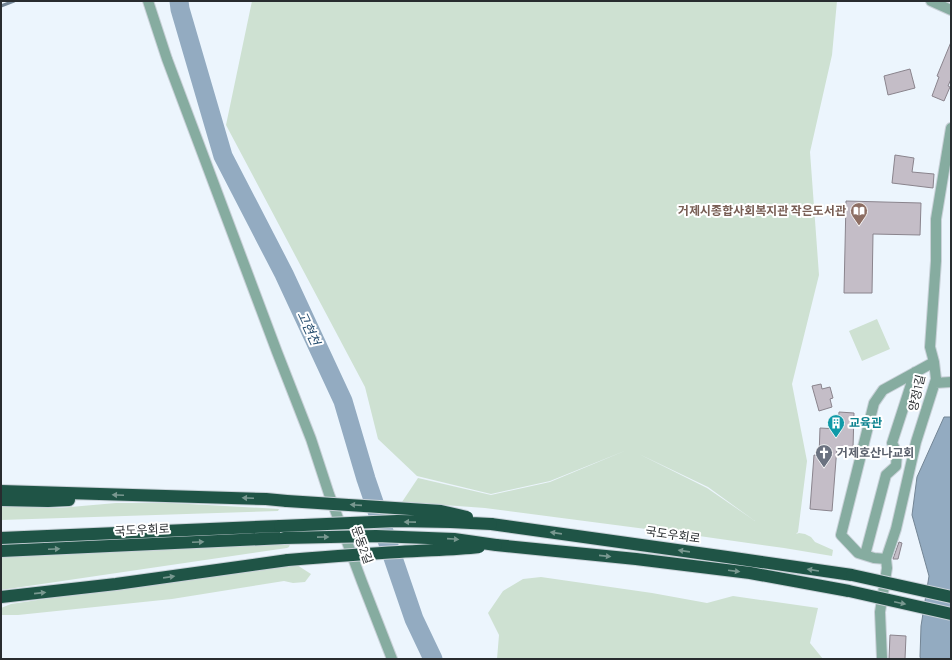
<svg xmlns="http://www.w3.org/2000/svg" width="952" height="660" font-family="Barlow,'Noto Sans KR',sans-serif">
	<rect width="100%" height="100%" fill="#ecf5fd"/>
	<path fill="#cee1d2" fill-rule="evenodd" d="M252,1H837L832,55L810,152L819,275L792,384L807,461L798,532L796,534L799,533L805,534L811,537L815,542L833,550L832,556L784,548L692,535L485,508L402,502L418,478L491,495L550,482L627,450L550,481L491,494L417,476L378,439L365,387L226,125ZM639,454L708,487L755,521L707,488Z
		M877,319L890,349L862,361L849,331Z
		M116,503H171L279,509L278,511L1,520V506L59,508Z
		M289,543L290,544L289,547L287,548L1,590V555Z
		M285,563L297,565L311,574L305,582L293,583L284,581L172,599L18,615H1V608L11,604Z
		M541,577L652,593L707,603L733,596L818,608L810,643L823,659H497L499,635L488,613L503,591L523,579Z"/>
	<path fill="#93abc1" stroke="#738595" d="M944,417H951V659H921L920,657L921,626L929,576L912,515L917,477Z"/>
	<g fill="none" stroke-linecap="round" stroke-linejoin="round">
		<path stroke="#738595" stroke-width="3" d="M1,6L14,1"/>
		<path stroke="#93abc1" stroke-width="19" d="M179,1L180,9L223,156L284,274L343,401L366,479L414,619L433,659"/>
	</g>
	<path fill="#c4bdc7" stroke="#8a848d" d="M951,42V79L948,86L950,87L944,101L932,96L939,77L937,76Z
		M910,69L915,88L888,95L884,76Z
		M895,155L914,158L912,172L934,174L933,188L892,183Z
		M846,201L921,203L920,235L873,234L872,293H844Z
		M821,384L822,389L830,387L833,398L830,399L832,407L819,411L812,386Z
		M839,412L854,413L853,448L837,447L832,511L810,509L814,455L819,456L820,428L838,429Z
		M899,542L902,543L898,559H893Z
		M890,635L906,636L905,659H889Z"/>
	<g fill="none" stroke-linecap="round" stroke-linejoin="round">
		<g stroke="#c9d1d8" stroke-width="12">
			<path id="minor" d="M148,1L167,59L277,352L311,439L329,494L362,582L392,659
				M931,1L951,10
				M935,383L951,382
				M865,555L886,475L896,466L897,453L892,443L915,372
				M886,559L874,558L858,553L841,535L874,403L883,390L934,362
				M882,659L880,612L887,568L886,559L896,529L916,442L936,379L934,362L930,347L936,261V219L951,128"/>
		</g>
		<g stroke="#c9d1d8" stroke-width="14">
			<path id="highway" d="M1,491L266,499L287,501
				M1,500L48,501L69,500
				M491,524L727,557L852,575
				M1,538L280,526
				M496,545L636,559L750,573L849,591
				M1,551L284,538
				M1,597L116,584L288,560"/>
		</g>
		<use href="#minor" stroke="#86aca0" stroke-width="10"/>
		<use href="#highway" stroke="#1f5446" stroke-width="12"/>
		<g stroke="#c9d1d8" stroke-width="14" stroke-linecap="butt">
			<path id="highway-bridge" d="M287,501L441,511L467,517
				M280,526L397,521L451,522L491,524
				M284,538L376,536L454,539L496,545
				M288,560C325,557 362,554 399,552C426,550 453,550 479,547
				M852,575L951,597
				M849,591L951,614"/>
		</g>
		<use href="#highway-bridge" stroke="#1f5446" stroke-width="12"/>
	</g>
	<defs><path id="oneway-solid" d="M-6-.8H1V-3.2L6.5 0L1 3.2V.8H-6Z"/></defs>
	<g fill="#799890">
		<use href="#oneway-solid" transform="translate(118 495) rotate(-178)"/>
		<use href="#oneway-solid" transform="translate(248 498) rotate(-178)"/>
		<use href="#oneway-solid" transform="translate(356 505) rotate(-176)"/>
		<use href="#oneway-solid" transform="translate(410 522) rotate(-179)"/>
		<use href="#oneway-solid" transform="translate(556 533) rotate(-172)"/>
		<use href="#oneway-solid" transform="translate(323 537) rotate(-1)"/>
		<use href="#oneway-solid" transform="translate(453 539) rotate(4)"/>
		<use href="#oneway-solid" transform="translate(198 542) rotate(-3)"/>
		<use href="#oneway-solid" transform="translate(54 549) rotate(-3)"/>
		<use href="#oneway-solid" transform="translate(684 551) rotate(-172)"/>
		<use href="#oneway-solid" transform="translate(605 556) rotate(6)"/>
		<use href="#oneway-solid" transform="translate(813 570) rotate(-171)"/>
		<use href="#oneway-solid" transform="translate(734 571) rotate(7)"/>
		<use href="#oneway-solid" transform="translate(169 577) rotate(-8)"/>
		<use href="#oneway-solid" transform="translate(40 593) rotate(-6)"/>
		<use href="#oneway-solid" transform="translate(900 603) rotate(12)"/>
	</g>
	<defs>
		<g id="library-pin" transform="scale(0.9)"><path d="M0 17L-7.5 6A9.5 9.5 0 1 1 7.5 6Z" fill="#8d6e63" stroke="#fff"/><path d="M-6-4Q-3-5.5-.7-3.5V5Q-3 3-6 4ZM6-4Q3-5.5 .7-3.5V5Q3 3 6 4Z" fill="#fff"/></g>
		<g id="building-pin" transform="scale(0.9)"><path d="M0 17L-7.5 6A9.5 9.5 0 1 1 7.5 6Z" fill="#0f9aa8" stroke="#fff"/><path d="M-4-6H4V6H1V3H-1V6H-4ZM-2.5-4.3h1.7v1.8h-1.7ZM.8-4.3h1.7v1.8H.8ZM-2.5-1h1.7V.8h-1.7ZM.8-1h1.7V.8H.8Z" fill="#fff"/></g>
		<g id="church-pin" transform="scale(0.9)"><path d="M0 17L-7.5 6A9.5 9.5 0 1 1 7.5 6Z" fill="#6b7280" stroke="#fff"/><path d="M-1.2-6h2.4v3.5h3.3v2.4h-3.3V6h-2.4V-.1h-3.3v-2.4h3.3Z" fill="#fff"/></g>
	</defs>
	<g fill-rule="evenodd">
		<use href="#library-pin" x="859" y="211"/>
		<use href="#building-pin" x="836" y="423"/>
		<use href="#church-pin" x="824" y="453"/>
	</g>
	<g text-anchor="middle" stroke-width="4" stroke-linejoin="round" paint-order="stroke">
		<g font-size="12" font-weight="bold" fill="#785e54" stroke="#fff" text-anchor="end">
			<text x="846" y="215">거제시종합사회복지관 작은도서관</text>
		</g>
		<g font-size="12" fill="#282c2f" stroke="#fff">
			<text transform="translate(917 393) rotate(-77)" y="4">양정1길</text>
			<text transform="translate(142 530) rotate(-3)" y="4">국도우회로</text>
			<text transform="translate(673 535) rotate(8)" y="4">국도우회로</text>
			<text transform="translate(362 545) rotate(70)" y="4">문동2길</text>
		</g>
		<g font-size="12" font-weight="bold" fill="#0d838f" stroke="#fff" text-anchor="start">
			<text x="849" y="427">교육관</text>
		</g>
		<g font-size="12" font-weight="bold" fill="#5b616d" stroke="#fff" text-anchor="start">
			<text x="837" y="457">거제호산나교회</text>
		</g>
		<g font-size="13" font-style="italic" fill="#274f70" stroke="#fff">
			<text transform="translate(309 328) rotate(65)" y="5">고현천</text>
		</g>
	</g>
	<rect width="952" height="660" fill="none" stroke="#282c2f" stroke-width="4"/>
</svg>
